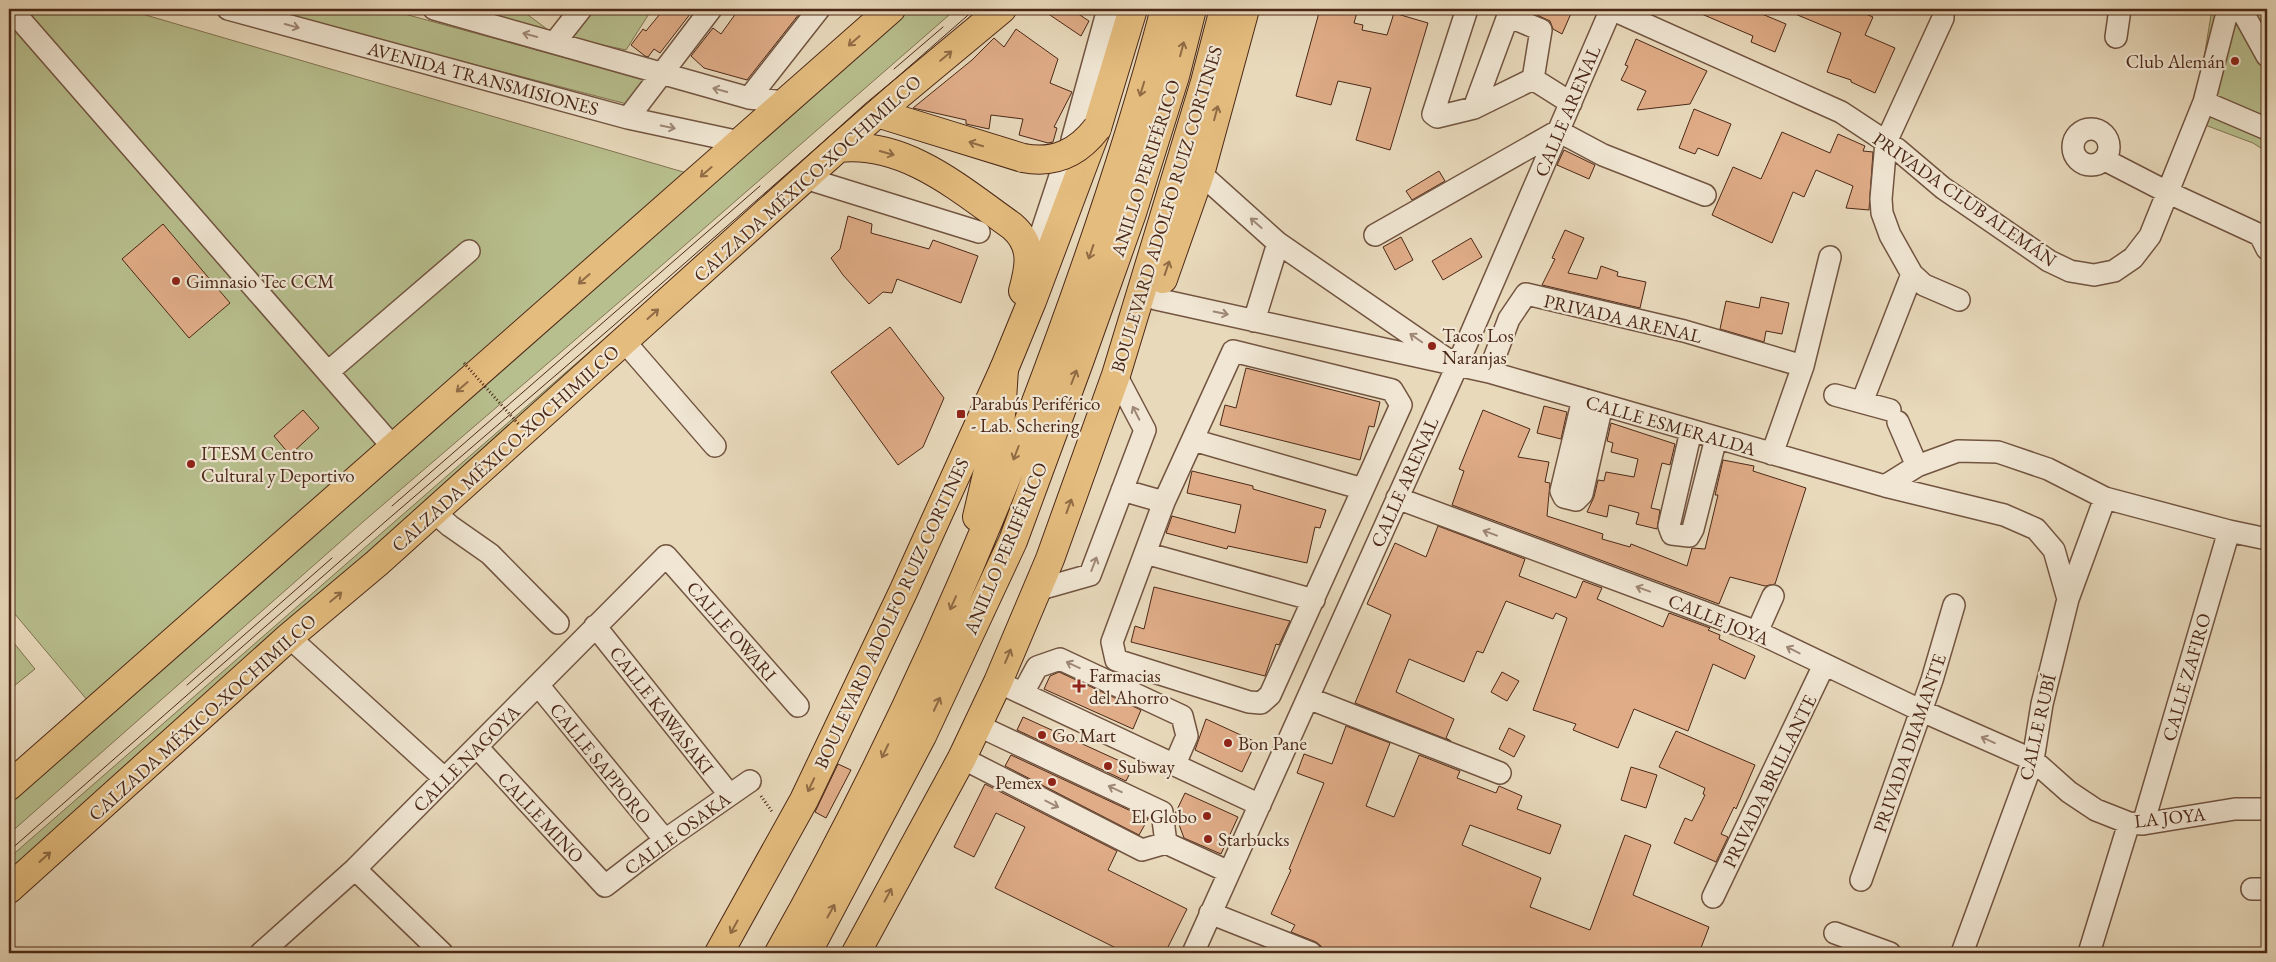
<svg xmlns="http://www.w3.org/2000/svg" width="2276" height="962" font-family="'EB Garamond',serif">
	<rect width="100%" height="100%" fill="#e8d9bb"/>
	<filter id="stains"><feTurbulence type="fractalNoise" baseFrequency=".004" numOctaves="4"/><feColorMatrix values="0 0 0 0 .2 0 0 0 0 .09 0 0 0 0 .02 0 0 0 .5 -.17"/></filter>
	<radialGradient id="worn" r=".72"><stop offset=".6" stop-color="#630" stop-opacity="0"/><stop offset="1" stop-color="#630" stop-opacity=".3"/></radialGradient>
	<path fill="#b8bf8e" stroke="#827452" d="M9,9H125L697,176L88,701L9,607Z
		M260,9H386L644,79L627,104Z
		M467,9H520L551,32Z
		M593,9H652L626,50L571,38Z
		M909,9H956L646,279L364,521L9,834V800L343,503Z
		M2212,9H2267V152L2253,143L2197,122L2195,113Z
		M776,189L9,873V858Z
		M9,637L35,669L14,686L9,680Z"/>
	<path fill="#dfac87" stroke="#4b2817" d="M664,9H694L660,53L654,49L648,57L645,56L631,45L643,29L646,31Z
		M739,9H803L747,80L704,68L691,56L713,28L721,34Z
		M1041,9H1071L1089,21L1081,36Z
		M1320,9H1358L1354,23L1363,25L1362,30L1387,35L1394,13L1428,23L1390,150L1356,140L1371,88L1338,81L1331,105L1296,96Z
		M1537,9H1573L1562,34L1553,29L1550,21L1535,14Z
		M1690,9H1750L1786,24L1775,52L1751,42L1753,36Z
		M1783,9H1854L1873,17L1865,35L1895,48L1875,93L1851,82V80L1827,72L1841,33Z
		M1016,29L1058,59L1050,83L1072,92L1054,127L1057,128L1053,142L1048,143L1019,135L1023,119L991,115L989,129L966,124V120L913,108L972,60L994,38L1004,47Z
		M1636,39L1707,71L1690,104L1637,110L1646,91L1621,80L1628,66L1625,65Z
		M1694,109L1731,124L1718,156L1698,148L1695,154L1679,148Z
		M1782,132L1830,153L1838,134L1865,146L1863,151L1873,152L1869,210L1846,208L1853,186L1816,170L1804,197L1793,192L1772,243L1712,215L1733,167L1761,179Z
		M1564,150L1595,165L1589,179L1557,165Z
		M1439,171L1445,181L1412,200L1406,191Z
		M848,216L872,224L871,233L929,249L933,240L978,256L961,303L897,279L892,293L883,292L869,304L843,275L831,258L840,249Z
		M163,224L230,303L189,338L122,259Z
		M1565,230L1584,238L1568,273L1597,279L1601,266L1618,272L1617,276L1646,282L1640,308L1542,285L1555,259L1552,258Z
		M1401,237L1413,260L1395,270L1383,247Z
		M1471,238L1482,257L1443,280L1432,261Z
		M1761,297L1789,303L1782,334L1766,331L1764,342L1720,329L1726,301L1759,308Z
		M890,327L944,398L923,447L898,465L831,372Z
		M1246,368L1380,402L1374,427L1369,426L1360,460L1220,425L1225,405L1236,408Z
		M1544,406L1567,412L1561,439L1537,433Z
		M303,410L319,428L290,455L274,436Z
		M1483,410L1530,429L1518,457L1549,462L1545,482L1550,483L1547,516L1603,534L1602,539L1630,547L1631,544L1687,566L1692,548L1705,549L1718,495H1715L1723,460L1754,466L1753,471L1806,488L1775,584L1765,586L1730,577L1719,604L1452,505L1464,471L1459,469Z
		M1611,423L1675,444L1670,465L1662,463L1651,508L1660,510L1657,529L1636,524L1639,513L1609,505L1607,517L1587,512L1594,497L1598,480L1604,481L1606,472L1634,477L1638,459L1611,452L1613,443L1607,441Z
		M1192,471L1253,486V489L1326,510L1320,528L1315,527L1307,563L1228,546L1227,549L1166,533L1172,516L1235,533L1241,505L1187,493Z
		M1438,526L1525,559L1519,576L1576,598L1583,581L1602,588L1597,599L1663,627L1669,613L1710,628L1708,630L1720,635L1719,639L1755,656L1745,679L1713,664L1688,731L1634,709L1618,748L1573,730L1576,724L1533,710L1567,618L1556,613L1553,619L1506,601L1483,653L1477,651L1464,682L1409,659L1396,692L1454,719L1446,738L1451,741L1355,703L1391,615L1367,604L1395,543L1426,557Z
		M1154,587L1290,621L1279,645L1276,644L1265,676L1131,642L1135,626L1144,629Z
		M1059,672L1141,710L1133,729L1044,689L1050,676Z
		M1502,672L1519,681L1507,701L1491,692Z
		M1023,717L1133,767L1126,781L1017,730Z
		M1206,719L1256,742L1242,772L1195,750Z
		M1346,726L1390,743L1366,806L1394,817L1419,755L1460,771L1457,778L1496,793L1499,786L1522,796L1517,809L1561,825L1550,854L1470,825L1462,845L1541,878L1530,907L1590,930L1625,835L1651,845L1633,895L1709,927L1699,953H1323L1321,946L1316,942L1291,932L1295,925L1271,914L1291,870L1289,869L1324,783L1297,773L1304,754L1332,764Z
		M1509,728L1525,736L1514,757L1499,749Z
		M1676,731L1755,765L1736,809L1734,807L1721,834L1728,837L1716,862L1674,843L1685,818L1692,821L1705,795L1703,794L1705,788L1659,767Z
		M1011,755L1148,819L1139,835L1005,766Z
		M838,764L851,770L826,818L815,812Z
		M1631,767L1657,775L1646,808L1621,800Z
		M985,784L1117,851L1108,870L1187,909L1165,953H1126L995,888L1025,827L996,813L974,857L954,847Z
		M1185,793L1238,817L1221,854L1184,838L1175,814Z"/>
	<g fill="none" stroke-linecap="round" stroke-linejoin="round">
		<g stroke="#725440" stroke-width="24">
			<path id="minor" d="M11,9L393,447
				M228,9L628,118L740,142
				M434,9L749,98L785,102
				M1467,9L1433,114L1437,117L1474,108L1533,79
				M1611,9L1841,112L1897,149L1943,188L2049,261L2070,271L2094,275L2114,271L2133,258L2150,236L2204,102L2228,9
				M1943,9V18L1886,142L1881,199L1882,213L1890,235L1912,274L1924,285L1959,300
				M2241,9L2267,56
				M2116,37L2120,9
				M555,42L581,9
				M749,98L819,9
				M2204,102L2267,129
				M1474,108L1508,16L1541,30L1533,79L1571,103
				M628,118L711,9
				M2073 147a18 18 0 1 1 36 0a18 18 0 1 1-36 0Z
				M1072,140L1108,9
				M2105,160L2167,192L2260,235L2267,249
				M1190,164L1278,243L1448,360
				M805,178L979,232
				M1375,235L1558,131L1603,155L1705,195
				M1030,267L1062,170
				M1156,299L1489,372L1885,486L2004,515L2036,529L2054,550L2068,599
				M1254,321L1278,243
				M624,341L715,446
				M1233,351L1392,390L1401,405L1270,695L1261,703L1249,702L1116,660L1112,642L1164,502Z
				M328,372L469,251
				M1489,372L1509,319L1526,294L1684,331L1803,366
				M1835,395L1890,410
				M1583,399L1561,491L1564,497L1576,500L1582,494L1602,405
				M1862,402L1912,274
				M1898,422L1917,466
				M1691,431L1669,526L1672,534L1689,536L1693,529L1716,438
				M1193,440L1363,489
				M1772,454L1803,366L1830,257
				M1885,486L1917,466L1958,451L1998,452L2048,469L2105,498L2229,531L2267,539
				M1122,490L1164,502
				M1397,498L1757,632L1922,711L2033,760L2069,792L2096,810L2129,823L2143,824L2235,809H2267
				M434,512L450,526L490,554L558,623
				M1145,553L1314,600
				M1037,590L1090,575L1145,430L1116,375
				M595,626L729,794
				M1757,632L1773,596
				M289,637L445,779
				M998,682L1260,805
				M538,685L665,840
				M1023,693L1037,667L1060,659L1182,716L1187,736L1175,764
				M1308,698L1500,773
				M977,725L1162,812L1166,843
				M477,747L605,886L665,840L750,781
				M962,758L1142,850L1166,843L1229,872
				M2143,824L2229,531
				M355,869L442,953
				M1861,880L1932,680L1954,605
				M2252,889H2267
				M1713,897L1824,665
				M1210,913L1311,953
				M1835,933L1890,953
				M261,953L355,869L666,556L798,706
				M1193,953L1457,366L1611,9
				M1962,953L2033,760L2042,704L2068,599L2105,498
				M2089,953L2129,823"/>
		</g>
		<g stroke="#4b2817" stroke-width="30">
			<path id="major" d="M877,113L1023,158
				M839,148C906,141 961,190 1012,226C1034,245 1030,266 1023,291
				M1163,279L1200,174L1245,9
				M9,786L891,9
				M9,889L289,637L377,563L877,113L1002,9
				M719,953L804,800L903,592L1004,369L1032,301L1097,128L1133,9
				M856,953L962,758L998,682L1050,559L1116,375L1205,82L1224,9"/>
		</g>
		<g stroke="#4b2817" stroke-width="30">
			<path id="highway" d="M977,517L1001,415L1004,369
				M779,953C875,783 957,605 1028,423C1080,288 1128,149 1165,9
				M807,953L922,736L1013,541L1079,362L1132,213L1175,76L1192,9"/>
		</g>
		<path stroke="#4b2817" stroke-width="3" stroke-dasharray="1 2.5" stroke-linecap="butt" d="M761,796L773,813"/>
		<use href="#minor" stroke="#f0e6d3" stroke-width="21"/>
		<use href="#major" stroke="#e4bc7e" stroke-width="28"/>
		<use href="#highway" stroke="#e4bc7e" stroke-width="28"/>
		<path stroke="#4b2817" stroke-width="1" d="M894,69L943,27
			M392,506L760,186
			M187,685L332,558
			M9,851L386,521L613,326L975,9"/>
		<g stroke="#4b2817" stroke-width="30" stroke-linecap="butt">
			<path id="major-bridge" d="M1023,158C1054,164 1078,153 1097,128"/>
		</g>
		<path stroke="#4b2817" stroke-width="3" stroke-dasharray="1 2.5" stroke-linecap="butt" d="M464,363L530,437"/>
		<use href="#major-bridge" stroke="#e4bc7e" stroke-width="28"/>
	</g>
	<defs><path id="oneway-shaft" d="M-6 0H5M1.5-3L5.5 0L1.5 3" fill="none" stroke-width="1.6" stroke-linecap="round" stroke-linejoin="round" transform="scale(1.25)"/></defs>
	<g stroke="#9e8775">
		<use href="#oneway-shaft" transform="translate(292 26) rotate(15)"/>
		<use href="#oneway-shaft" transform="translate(530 35) rotate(-165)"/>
		<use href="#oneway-shaft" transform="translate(720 90) rotate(-165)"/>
		<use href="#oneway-shaft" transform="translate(668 127) rotate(12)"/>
		<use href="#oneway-shaft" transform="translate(1256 223) rotate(-139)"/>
		<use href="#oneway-shaft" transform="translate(1221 313) rotate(12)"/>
		<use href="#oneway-shaft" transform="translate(1416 338) rotate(-145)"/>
		<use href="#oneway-shaft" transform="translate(1136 413) rotate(-117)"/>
		<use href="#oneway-shaft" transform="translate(1490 533) rotate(-160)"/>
		<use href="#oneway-shaft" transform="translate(1094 564) rotate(-69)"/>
		<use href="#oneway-shaft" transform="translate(1643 589) rotate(-160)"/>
		<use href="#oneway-shaft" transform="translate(1793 650) rotate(-153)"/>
		<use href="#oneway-shaft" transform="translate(1073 665) rotate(-155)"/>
		<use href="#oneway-shaft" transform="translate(1988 740) rotate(-156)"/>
		<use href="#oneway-shaft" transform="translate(1115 789) rotate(-155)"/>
		<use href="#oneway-shaft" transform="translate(1052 804) rotate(27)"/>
	</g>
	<g stroke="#906b45">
		<use href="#oneway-shaft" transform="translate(854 41) rotate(139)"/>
		<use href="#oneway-shaft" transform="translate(1182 49) rotate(-75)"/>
		<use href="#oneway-shaft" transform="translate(946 56) rotate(-40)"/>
		<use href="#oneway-shaft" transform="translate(1142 89) rotate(107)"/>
		<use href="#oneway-shaft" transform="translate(1216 113) rotate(-75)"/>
		<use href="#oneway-shaft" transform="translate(976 144) rotate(-163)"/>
		<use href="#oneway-shaft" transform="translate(887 153) rotate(16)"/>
		<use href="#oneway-shaft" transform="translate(706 172) rotate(139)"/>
		<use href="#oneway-shaft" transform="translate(1091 252) rotate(109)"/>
		<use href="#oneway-shaft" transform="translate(1167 268) rotate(-71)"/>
		<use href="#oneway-shaft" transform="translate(584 279) rotate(139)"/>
		<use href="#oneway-shaft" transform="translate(653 314) rotate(-42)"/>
		<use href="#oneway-shaft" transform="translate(1074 377) rotate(-69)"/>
		<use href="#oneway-shaft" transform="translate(462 387) rotate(139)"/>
		<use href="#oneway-shaft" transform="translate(1016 453) rotate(111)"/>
		<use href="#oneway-shaft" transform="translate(1069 506) rotate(-70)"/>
		<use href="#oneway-shaft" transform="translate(336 597) rotate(-40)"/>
		<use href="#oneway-shaft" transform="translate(953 603) rotate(114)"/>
		<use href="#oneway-shaft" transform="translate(1008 656) rotate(-67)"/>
		<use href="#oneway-shaft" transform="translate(937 704) rotate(-65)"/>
		<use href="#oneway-shaft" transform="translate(885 751) rotate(116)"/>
		<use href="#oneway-shaft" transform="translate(811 785) rotate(115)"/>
		<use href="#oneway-shaft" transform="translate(45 857) rotate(-42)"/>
		<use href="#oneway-shaft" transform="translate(888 895) rotate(-62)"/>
		<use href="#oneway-shaft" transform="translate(831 911) rotate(-61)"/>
		<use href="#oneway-shaft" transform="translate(734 927) rotate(119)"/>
	</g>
	<g fill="#8f2418" stroke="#f0e6d3" stroke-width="2">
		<circle cx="2235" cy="61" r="5"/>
		<circle cx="176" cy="281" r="5"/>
		<circle cx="1432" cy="346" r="5"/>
		<rect x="956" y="409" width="10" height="10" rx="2.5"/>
		<circle cx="191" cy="464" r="5"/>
		<path d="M1076.5 678.5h5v5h5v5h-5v5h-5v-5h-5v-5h5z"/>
		<circle cx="1042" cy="735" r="5"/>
		<circle cx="1228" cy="743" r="5"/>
		<circle cx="1108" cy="766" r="5"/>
		<circle cx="1052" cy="782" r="5"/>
		<circle cx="1207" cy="816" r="5"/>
		<circle cx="1208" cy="839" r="5"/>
	</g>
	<g text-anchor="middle" stroke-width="4.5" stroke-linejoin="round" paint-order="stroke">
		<g font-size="19" fill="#4b2817" stroke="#f0e6d3" text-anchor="start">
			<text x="2225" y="68" text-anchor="end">Club Alemán</text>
			<text x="186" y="288">Gimnasio Tec CCM</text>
			<text x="1442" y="342">Tacos Los<tspan x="1442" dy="22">Naranjas</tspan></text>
			<text x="971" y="410">Parabús Periférico<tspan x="971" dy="22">- Lab. Schering</tspan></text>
			<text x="201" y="460">ITESM Centro<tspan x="201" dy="22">Cultural y Deportivo</tspan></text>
			<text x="1089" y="682">Farmacias<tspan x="1089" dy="22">del Ahorro</tspan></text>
			<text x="1052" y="742">Go Mart</text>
			<text x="1238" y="750">Bon Pane</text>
			<text x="1118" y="773">Subway</text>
			<text x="1042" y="789" text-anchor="end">Pemex</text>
			<text x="1197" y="823" text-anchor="end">El Globo</text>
			<text x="1218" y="846">Starbucks</text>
		</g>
		<g font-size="19" fill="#4b2817" stroke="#f0e6d3">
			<text transform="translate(483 78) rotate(15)" y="7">AVENIDA TRANSMISIONES</text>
			<text transform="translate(1567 111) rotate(-67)" y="7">CALLE ARENAL</text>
			<text transform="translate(1145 168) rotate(-72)" y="7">ANILLO PERIFÉRICO</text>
			<text transform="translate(807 178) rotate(-42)" y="7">CALZADA MÉXICO-XOCHIMILCO</text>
			<text transform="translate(1965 199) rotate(35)" y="7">PRIVADA CLUB ALEMÁN</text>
			<text transform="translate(1166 209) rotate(-73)" y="7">BOULEVARD ADOLFO RUIZ CORTINES</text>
			<text transform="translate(1623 318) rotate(13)" y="7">PRIVADA ARENAL</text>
			<text transform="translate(1671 425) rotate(16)" y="7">CALLE ESMERALDA</text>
			<text transform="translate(505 448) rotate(-42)" y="7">CALZADA MÉXICO-XOCHIMILCO</text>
			<text transform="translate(1404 482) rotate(-66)" y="7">CALLE ARENAL</text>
			<text transform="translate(1005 548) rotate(-67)" y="7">ANILLO PERIFÉRICO</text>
			<text transform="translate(891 613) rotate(-65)" y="7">BOULEVARD ADOLFO RUIZ CORTINES</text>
			<text transform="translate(1719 619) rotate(22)" y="7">CALLE JOYA</text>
			<text transform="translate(732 631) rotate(49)" y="7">CALLE OWARI</text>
			<text transform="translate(2186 677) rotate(-74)" y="7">CALLE ZAFIRO</text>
			<text transform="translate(662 710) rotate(52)" y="7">CALLE KAWASAKI</text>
			<text transform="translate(202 717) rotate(-42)" y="7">CALZADA MÉXICO-XOCHIMILCO</text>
			<text transform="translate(2037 727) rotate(-77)" y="7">CALLE RUBÍ</text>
			<text transform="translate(1909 743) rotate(-71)" y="7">PRIVADA DIAMANTE</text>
			<text transform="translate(466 758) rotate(-45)" y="7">CALLE NAGOYA</text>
			<text transform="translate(601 763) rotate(51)" y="7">CALLE SAPPORO</text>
			<text transform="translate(1769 781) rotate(-64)" y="7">PRIVADA BRILLANTE</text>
			<text transform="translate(541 817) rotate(47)" y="7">CALLE MINO</text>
			<text transform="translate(2170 817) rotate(-6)" y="7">LA JOYA</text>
			<text transform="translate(677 833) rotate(-36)" y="7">CALLE OSAKA</text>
		</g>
	</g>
	<rect width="2276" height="962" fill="none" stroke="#e8d9bb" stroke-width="30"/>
	<rect x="10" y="10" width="2256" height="942" fill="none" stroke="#4b2817" stroke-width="2.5"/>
	<rect x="15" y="15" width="2246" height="932" fill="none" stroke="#4b2817"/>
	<rect width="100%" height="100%" filter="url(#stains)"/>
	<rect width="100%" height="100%" fill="url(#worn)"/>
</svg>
